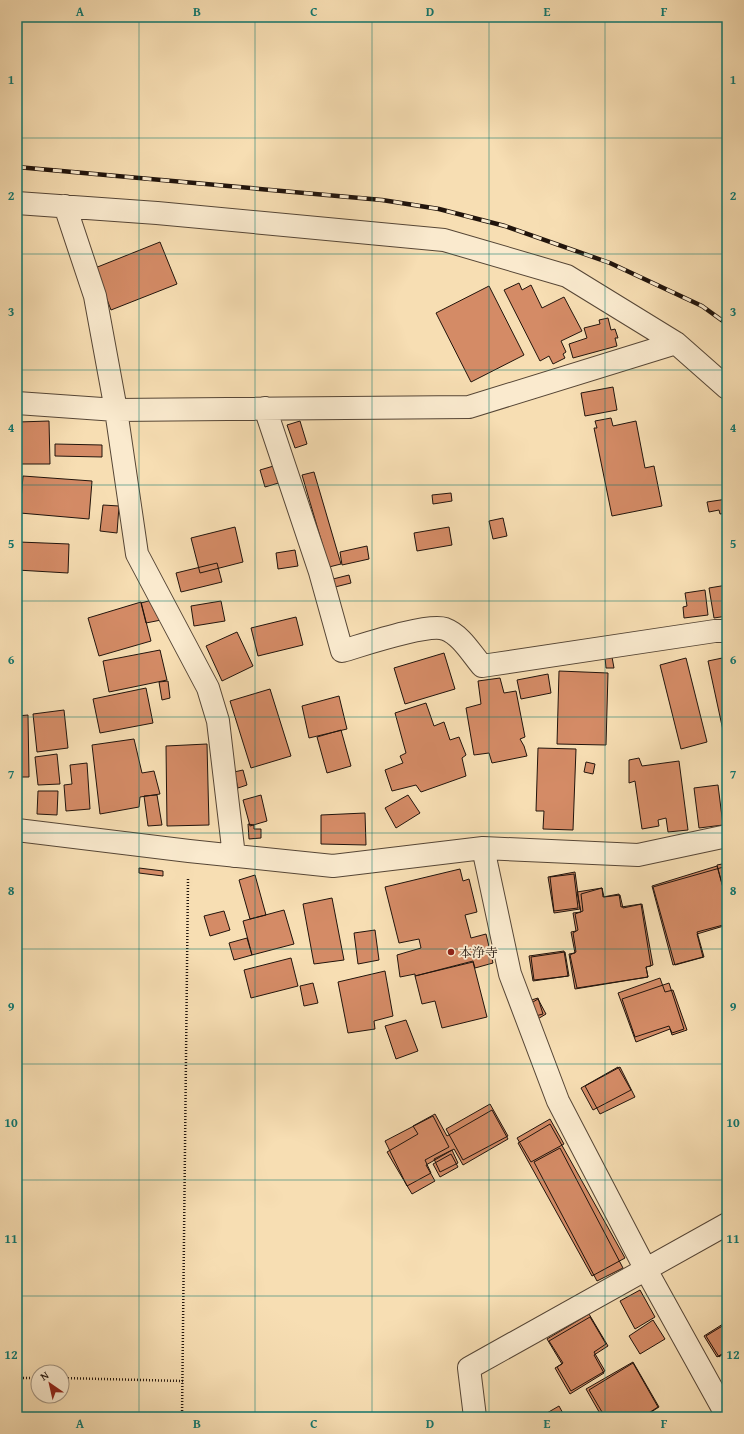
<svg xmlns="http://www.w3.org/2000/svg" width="744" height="1434" font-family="'Gentium Book Plus','Noto Serif JP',serif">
	<rect width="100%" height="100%" fill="#f7deb3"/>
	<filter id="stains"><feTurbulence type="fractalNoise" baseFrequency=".005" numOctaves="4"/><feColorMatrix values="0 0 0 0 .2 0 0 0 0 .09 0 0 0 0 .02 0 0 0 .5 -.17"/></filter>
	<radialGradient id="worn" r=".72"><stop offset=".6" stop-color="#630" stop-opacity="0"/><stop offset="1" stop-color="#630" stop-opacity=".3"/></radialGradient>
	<path fill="#d48b66" stroke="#21140c" d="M160,242L177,284L111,310L95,268Z
		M519,283L522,290L531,285L542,308L564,297L582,331L561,341L566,352L563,354L565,358L553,364L549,356L540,361L504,290Z
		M489,286L524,355L471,382L436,313Z
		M608,318L611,330L615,329L618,338H615L617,346L573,358L569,344L587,338L584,328L600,324L599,320Z
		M613,387L617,410L585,416L581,393Z
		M611,418L613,426L636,421L645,468L654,466L662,506L612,516L594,428H597L595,421Z
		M49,421L50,464H19L18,422Z
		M300,421L307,444L295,448L287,425Z
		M55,444L102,445V457L55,456Z
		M277,465L282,482L265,487L260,470Z
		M314,472L341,564L329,567L302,475Z
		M23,476L92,481L89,519L20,513Z
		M451,493L452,501L433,504L432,495Z
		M727,499V513L720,514L719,510L709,512L707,502Z
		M103,505L119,506L117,533L100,531Z
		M503,518L507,536L493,539L489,521Z
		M235,527L243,562L200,573L191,538Z
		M449,527L452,545L417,551L414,533Z
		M19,542L69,544L68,573L17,570Z
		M367,546L369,559L342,565L340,552Z
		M295,550L298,566L278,569L276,553Z
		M217,563L222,582L181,592L176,573Z
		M349,575L351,583L335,587L333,579Z
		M727,585V616L714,618L709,588Z
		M705,590L708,615L684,618L683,607L687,606L685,593Z
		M156,599L161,620L146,623L141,603Z
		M221,601L225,621L194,626L191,606Z
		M141,602L151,641L99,656L88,618Z
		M296,617L303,645L258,656L251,628Z
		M237,632L253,666L222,681L206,646Z
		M160,650L167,680L109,692L103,661Z
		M444,653L455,689L405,704L394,668Z
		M605,657H612L614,668H606Z
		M727,657V749L708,661Z
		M686,658L707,742L681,749L660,665Z
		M559,671L608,673L606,745L557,744Z
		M548,674L551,693L521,699L517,680Z
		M500,678L504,693L516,691L525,737L520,739L524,746L527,756L492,763L489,753L474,755L466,708L481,704L478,681Z
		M168,681L170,698L162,700L159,682Z
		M146,688L153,723L100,733L93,699Z
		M270,689L291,756L251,768L230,701Z
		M339,696L347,729L309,738L302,706Z
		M426,703L434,726L444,722L450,740L459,737L466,755L462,758L466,776L421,792L416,785L392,791L385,770L403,763L400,756L406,753L395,713Z
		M64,710L68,748L37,752L33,714Z
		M28,715L29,777H17V716Z
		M341,730L351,766L327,773L317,737Z
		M134,739L142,773L154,771L160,794L140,797L139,807L100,814L92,745Z
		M207,744L209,825L167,826L166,746Z
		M538,748L576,749L573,830L543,829L544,811H536Z
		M57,754L60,784L38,785L35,757Z
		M639,758L642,766L679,761L688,830L668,832L666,818L658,820L659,826L642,829L635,781L629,783V760Z
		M586,762L595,764L593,774L584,772Z
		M87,763L90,809L66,811L64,785L72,784L70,765Z
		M243,770L247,785L238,788L234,772Z
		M718,785L723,825L699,828L694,788Z
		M38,791H58L57,815L37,814Z
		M157,795L162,825L148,826L144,796Z
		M261,795L267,821L250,826L243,800Z
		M408,795L420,813L396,828L385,808Z
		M365,813L366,845L321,844V815Z
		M248,824L254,825V829H261V838L249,839Z
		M727,863V894L725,895L717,865Z
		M717,866L725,895H727V925L697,934L703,957L673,965L652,886Z
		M727,866V924L697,932L704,957L675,965L653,887Z
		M139,868L163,871V876L139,873Z
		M460,869L463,881L469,879L477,912L465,915L471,938L486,934L493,963L475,968L473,961L415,976V974L400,977L397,955L421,948L419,939L399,943L385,887Z
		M575,872L580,909L554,913L548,877Z
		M574,874L578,908L554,911L550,877Z
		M255,875L266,915L250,919L239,880Z
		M602,888L604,897L620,895L623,908L642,904L653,965L646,967L648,977L577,988L570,955L576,952L573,933L578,930L575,914L583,911L581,894Z
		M602,888L603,897L619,894L621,907L641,904L651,966L646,967L648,977L575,989L569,954L575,953L571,932L576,931L573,913L581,912L577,892Z
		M332,898L344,960L314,964L303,904Z
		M284,910L294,944L252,955L243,921Z
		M224,911L230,930L210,936L204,916Z
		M375,930L379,960L358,964L354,933Z
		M247,938L252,955L234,960L229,943Z
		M564,951L568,976L533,981L529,956Z
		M565,952L569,976L534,980L531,957Z
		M291,958L298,986L251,998L244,970Z
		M473,962L487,1017L442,1028L435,1001L422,1004L415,976Z
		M385,971L393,1016L374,1021L375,1029L348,1033L338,982Z
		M660,978L665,992L673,990L687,1030L672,1035L670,1029L636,1042L618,993Z
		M313,983L318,1003L304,1006L300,986Z
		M669,983L684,1029L672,1033L669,1026L635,1037L622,999Z
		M538,998L543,1014L532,1017L528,1001Z
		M538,999L546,1014L536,1020L528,1005Z
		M406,1020L418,1051L396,1059L385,1026Z
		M618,1067L631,1090L593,1110L581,1088Z
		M620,1067L635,1097L600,1114L585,1086Z
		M490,1104L508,1136L463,1160L446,1129Z
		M492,1110L508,1139L463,1165L454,1149L426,1165L435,1181L412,1194L387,1152L418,1134L413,1126L435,1114L447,1136Z
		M433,1116L449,1147L425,1160L431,1173L407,1186L385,1141Z
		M550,1119L564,1144L531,1162L517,1138Z
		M550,1124L625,1258L592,1276L518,1143Z
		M560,1148L623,1268L597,1281L534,1162Z
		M452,1150L458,1163L440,1172L434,1159Z
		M451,1154L458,1167L440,1177L433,1164Z
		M640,1290L655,1317L635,1329L620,1301Z
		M589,1314L608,1346L594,1355L604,1373L570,1394L555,1368L562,1364L547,1339Z
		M590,1317L606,1344L594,1352L605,1371L571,1391L557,1367L563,1363L549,1341Z
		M653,1320L665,1339L640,1354L629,1336Z
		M723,1324L727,1331V1351L717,1357L704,1336Z
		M724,1325L727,1329V1351L719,1357L706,1336Z
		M633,1362L659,1407L648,1414L649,1417H602L586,1389Z
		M633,1363L658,1407L647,1414L649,1417H605L589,1390Z
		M559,1406L565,1417H540Z"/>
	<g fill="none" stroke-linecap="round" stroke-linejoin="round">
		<g stroke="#564636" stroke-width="24">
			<path id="minor" d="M17,203L157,213L444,240L567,276L676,343L727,388
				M65,206L95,296L116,410L137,554L208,688L218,721L234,856
				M17,403L116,410L469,407L676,343
				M265,408L320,572L342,651C363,645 427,623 445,629C461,635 471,653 482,666L715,631H727
				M17,830L189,851L333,866L483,848L638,855L727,836
				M483,848L510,974L558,1101L645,1268L727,1416
				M475,1417L469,1368L727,1224"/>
		</g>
		<path stroke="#21140c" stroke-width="2.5" stroke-dasharray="1 2" stroke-linecap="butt" d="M17,1378H38
			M62,1378L183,1381
			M182,1417L188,878"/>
		<use href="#minor" stroke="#faeace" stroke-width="22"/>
		<g stroke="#21140c" stroke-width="4.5">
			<path id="rail" d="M17,167L382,200L439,209L505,226L610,263L702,306L727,324"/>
		</g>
		<use href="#rail" stroke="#faeace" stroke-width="3" stroke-dasharray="9" stroke-linecap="butt"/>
	</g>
	<path fill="none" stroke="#0f766e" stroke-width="1" stroke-opacity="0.55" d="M139,17V1417M255,17V1417M372,17V1417M489,17V1417M605,17V1417M17,138H727M17,254H727M17,370H727M17,485H727M17,601H727M17,717H727M17,833H727M17,949H727M17,1064H727M17,1180H727M17,1296H727"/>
	<circle fill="#8f2418" stroke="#faeace" stroke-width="1.5" cx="451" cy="952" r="4"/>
	<g text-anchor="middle" stroke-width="3.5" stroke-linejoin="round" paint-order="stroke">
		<g font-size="13" fill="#21140c" stroke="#faeace" text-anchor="start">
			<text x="459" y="957">本浄寺</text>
		</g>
	</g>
	<rect width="744" height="1434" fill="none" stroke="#f7deb3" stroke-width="44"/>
	<g transform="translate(50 1384) rotate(326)"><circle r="19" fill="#faeace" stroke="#a39480"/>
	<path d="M0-3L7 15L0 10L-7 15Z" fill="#8f2418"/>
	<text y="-6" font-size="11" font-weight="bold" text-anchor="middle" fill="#21140c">N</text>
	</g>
	<rect x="22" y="22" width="700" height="1390" fill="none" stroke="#0f766e" stroke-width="1.5"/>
	<g font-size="13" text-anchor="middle" font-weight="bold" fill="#0f766e">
		<text x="80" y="16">A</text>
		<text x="197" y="16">B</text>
		<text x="314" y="16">C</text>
		<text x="430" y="16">D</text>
		<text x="547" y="16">E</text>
		<text x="664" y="16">F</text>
		<text x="11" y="84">1</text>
		<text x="733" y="84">1</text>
		<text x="11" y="200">2</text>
		<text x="733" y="200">2</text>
		<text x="11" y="316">3</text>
		<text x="733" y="316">3</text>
		<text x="11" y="432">4</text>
		<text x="733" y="432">4</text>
		<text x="11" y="548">5</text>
		<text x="733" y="548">5</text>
		<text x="11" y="664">6</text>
		<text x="733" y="664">6</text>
		<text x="11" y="779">7</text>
		<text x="733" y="779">7</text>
		<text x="11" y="895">8</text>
		<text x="733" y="895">8</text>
		<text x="11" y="1011">9</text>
		<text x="733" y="1011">9</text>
		<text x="11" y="1127">10</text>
		<text x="733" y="1127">10</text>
		<text x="11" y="1243">11</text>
		<text x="733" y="1243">11</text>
		<text x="11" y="1359">12</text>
		<text x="733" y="1359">12</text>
		<text x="80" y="1428">A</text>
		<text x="197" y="1428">B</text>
		<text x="314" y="1428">C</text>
		<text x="430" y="1428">D</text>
		<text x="547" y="1428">E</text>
		<text x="664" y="1428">F</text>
	</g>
	<rect width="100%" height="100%" filter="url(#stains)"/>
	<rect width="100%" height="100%" fill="url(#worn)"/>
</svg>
